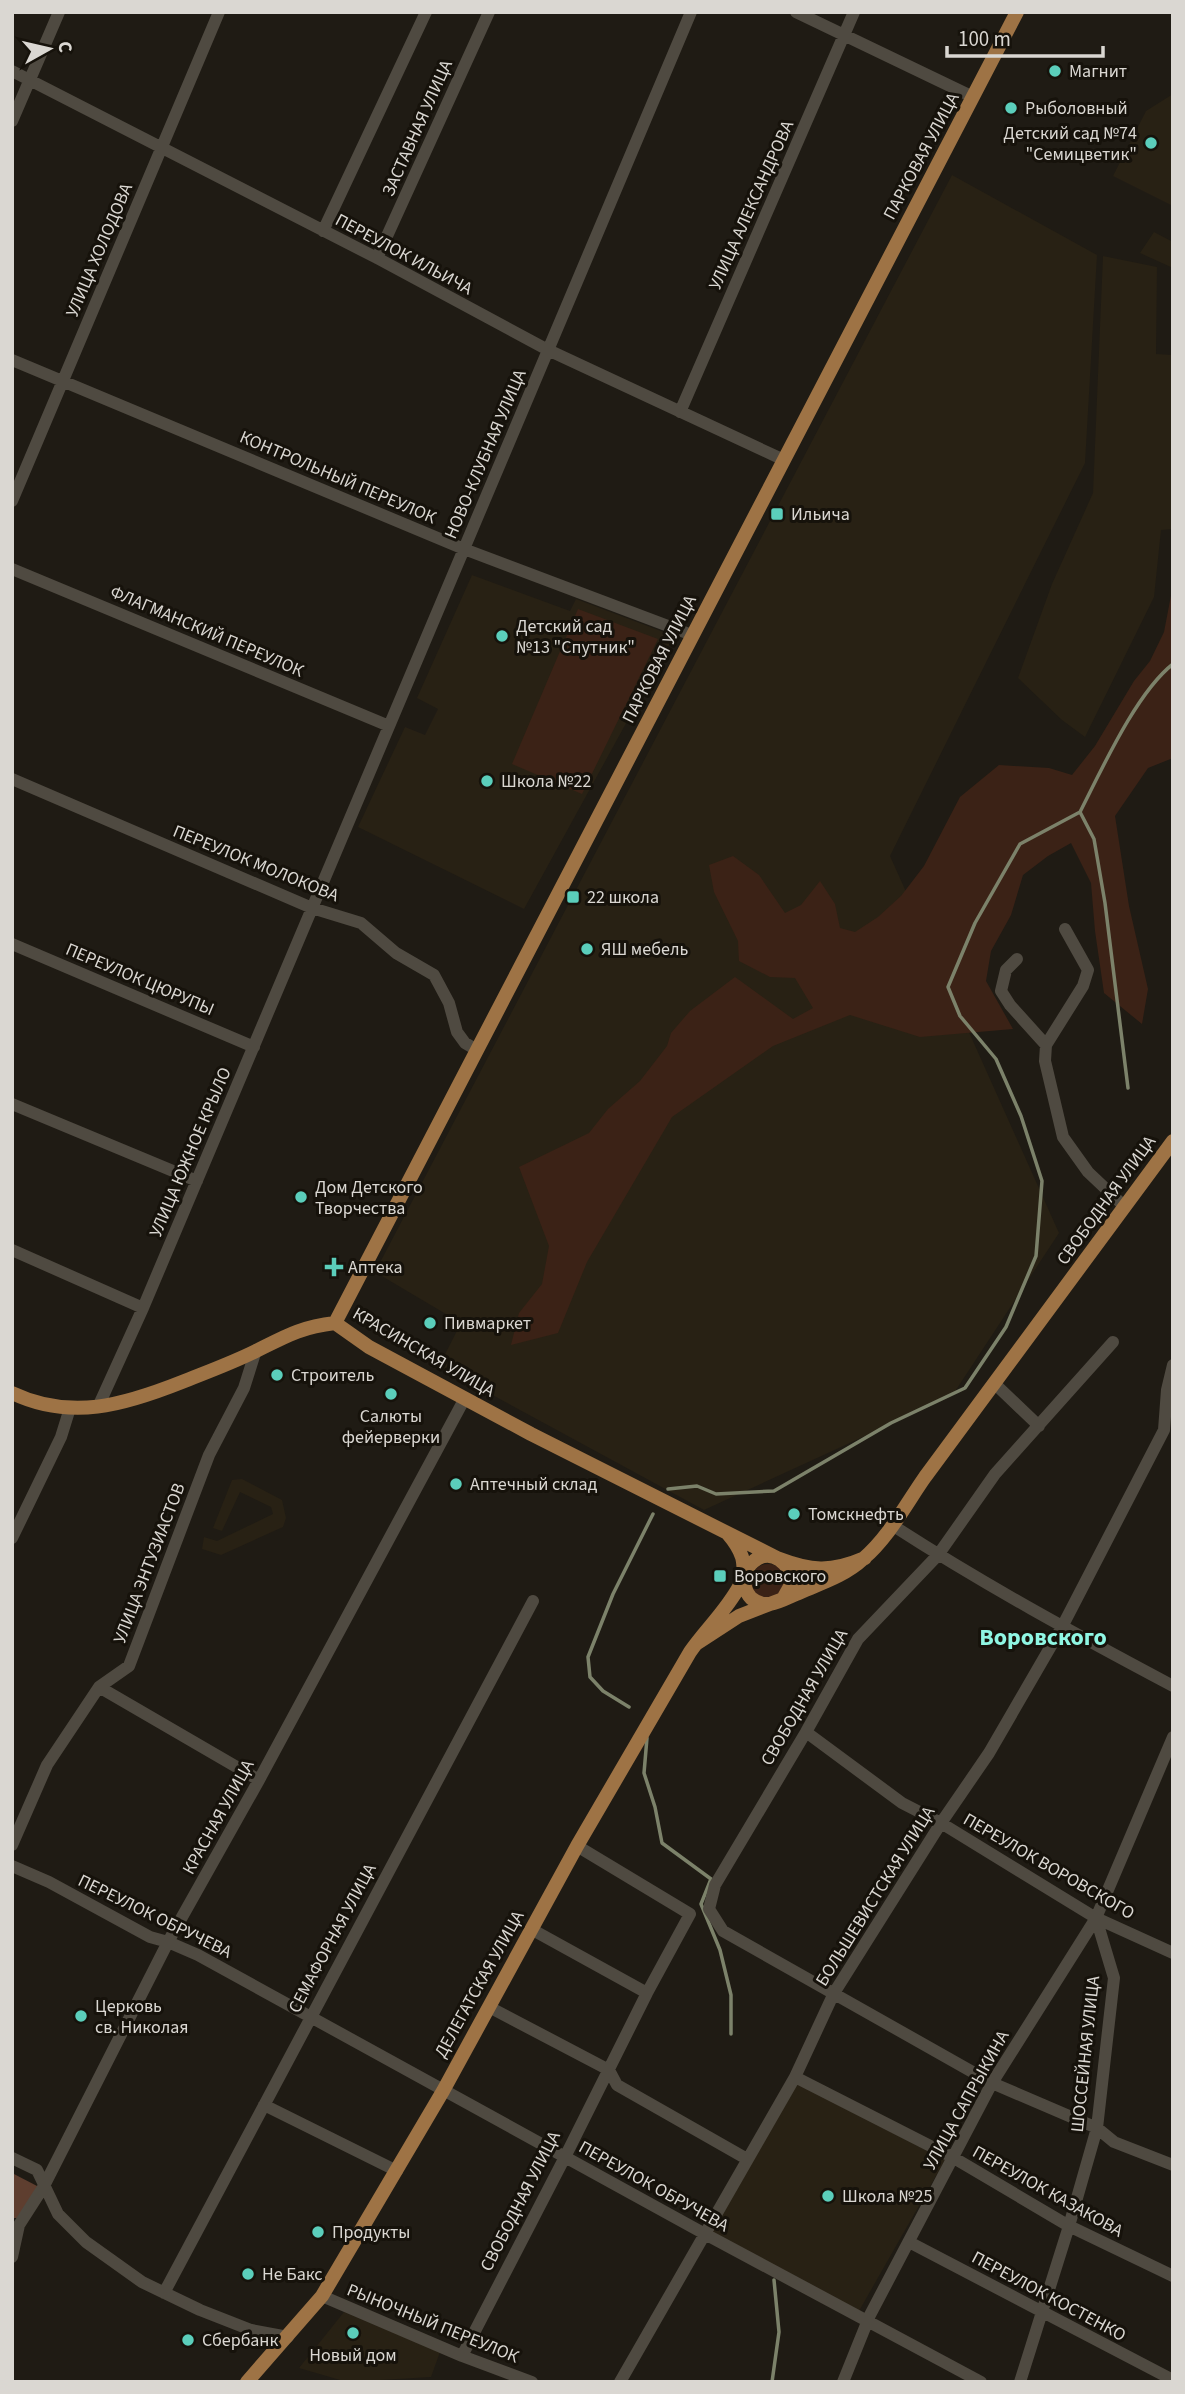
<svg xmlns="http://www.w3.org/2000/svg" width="1185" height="2394" font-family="'Source Sans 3',sans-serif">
	<rect width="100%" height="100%" fill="#1f1b14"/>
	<path fill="#282114" d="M1173,94V206L1113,176L1146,111Z
		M952,175L1097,255L1085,463L890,856L1059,1233L952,1396L704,1510L439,1366L461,1323L375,1272Z
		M1154,232L1173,242V268L1140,253Z
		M1103,256L1157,267L1156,354L1173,355V529L1161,530L1154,597L1085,737L1062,720L1018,678L1052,584L1093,493Z
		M472,575L570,611L576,599L674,636L524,909L358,827L405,727L425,735L438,709L417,698Z
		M242,1479L282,1500L286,1518L283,1527L221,1555L202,1549L204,1537L217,1541L273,1514L271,1507L240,1492L222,1531L213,1528L232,1480Z
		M797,2082L945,2160L859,2311L711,2232Z
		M344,2312L440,2352L431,2377L347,2382L299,2368Z"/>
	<path fill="#3b2216" d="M1173,585V758L1148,768L1115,816L1129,906L1148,989L1142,1024L1104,993L1095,931L1091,883L1071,843L1048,856L1023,875L1011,915L991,951L986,981L1013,1029L920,1037L850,1015L773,1046L672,1117L587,1262L558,1333L511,1345L519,1313L542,1284L549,1246L519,1167L589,1133L608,1109L640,1081L667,1046L671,1033L690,1011L735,977L793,1019L813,1008L795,978L770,977L739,961L738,941L714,892L709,865L733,856L759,875L785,913L801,905L820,881L835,904L840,928L855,932L878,917L901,896L924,866L960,797L999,765L1049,768L1072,775L1095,746L1134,681L1150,661L1164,632Z
		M578,609L658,639L582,794L512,764Z
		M751 1581a17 17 0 1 1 34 0a17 17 0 1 1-34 0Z"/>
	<path fill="#5e3e2f" d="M12,2173L39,2187L21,2218H12Z"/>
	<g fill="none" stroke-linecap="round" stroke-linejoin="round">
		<path stroke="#7c826a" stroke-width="3.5" d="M1128,1088L1105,903L1094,839L1080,812C1102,769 1136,693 1173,664
			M668,1489L697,1486L716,1494L774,1491L891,1423L965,1388L1006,1327L1036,1256L1042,1181L1021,1116L996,1059L960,1016L948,987L975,923L1020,844L1080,812
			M629,1707L603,1691L590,1677L588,1657L613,1594L653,1514
			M647,1738L644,1773L655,1807L662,1843L711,1879L701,1904L720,1950L731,1995V2034
			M772,2382L779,2332L774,2280"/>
		<path stroke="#4f4a41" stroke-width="12" d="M796,12L973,97
			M12,71L377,258L548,350L784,460
			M12,121L59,12
			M323,231L426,12
			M377,258L489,12
			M12,360L464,549L692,635
			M680,412L854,12
			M12,501L219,12
			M12,569L389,726
			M12,779L312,908L361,923L396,953L434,975L449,1003L457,1032L465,1043L477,1050
			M1065,929L1088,970L1083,986L1046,1045L1045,1061L1063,1137L1088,1172L1125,1207
			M12,944L254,1047
			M1017,959L1006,970L1001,991L1010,1005L1046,1045
			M12,1104L197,1181
			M12,1250L143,1308
			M1113,1342L995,1474L938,1555L858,1639L806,1732L715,1885L709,1909L723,1931L992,2083L1097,2128L1114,2142L1173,2165
			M994,1383L1039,1426
			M98,1407L143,1308L691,12
			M892,1525C983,1584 1077,1635 1173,1686
			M12,1538L61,1437L70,1408
			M99,1687L259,1780
			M806,1732L902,1803L941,1823L1096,1918L1173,1953
			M12,1845L47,1765L99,1687L129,1666L209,1455L244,1388L256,1350
			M12,1866L49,1882L150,1937L168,1942L198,1955L705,2234L981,2382
			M531,1929L647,1993
			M489,2007L609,2070L617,2085L747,2159
			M795,2077L954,2158L1069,2226L1173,2276
			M264,2105L397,2171
			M12,2158L37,2170L58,2214L86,2242L142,2282L200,2310L251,2330L288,2337
			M909,2242L1173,2380
			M12,2257L19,2225L44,2186L168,1942L259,1780L465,1398
			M164,2293L533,1601
			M322,2296L462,2356L532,2382
			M462,2356L565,2157L647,1993L690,1914L577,1846
			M620,2382L795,2077L834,1993L941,1823L989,1753L1062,1627L1164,1430L1167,1390L1173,1365
			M843,2382L870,2315L992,2083L1096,1918L1173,1737
			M1020,2382L1069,2226L1097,2128L1114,1978L1096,1918"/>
		<path stroke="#9e7345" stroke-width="14" d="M335,1323L1017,12
			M12,1393C71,1421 124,1405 182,1382C207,1372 232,1363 256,1351C286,1336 301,1327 335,1323L369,1347L531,1434L777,1558C811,1571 830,1573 865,1558
			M728,1534C734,1541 739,1548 742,1557C746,1570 740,1587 751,1598C765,1611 782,1600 796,1594C819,1584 845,1576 863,1559C889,1537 906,1504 925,1477L1173,1141
			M247,2382L322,2296L443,2091L577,1846L690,1652C706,1629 727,1610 740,1585C744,1577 746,1567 754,1561C771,1547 792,1564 792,1583L783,1599L739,1616L696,1644"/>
	</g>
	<g fill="#5bcebb" stroke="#16120b" stroke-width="2.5">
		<circle cx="1055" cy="71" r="7"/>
		<circle cx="1011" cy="108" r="7"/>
		<circle cx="1151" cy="143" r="7"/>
		<rect x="770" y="507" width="14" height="14" rx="3.5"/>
		<circle cx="502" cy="636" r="7"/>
		<circle cx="487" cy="781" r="7"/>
		<rect x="566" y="890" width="14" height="14" rx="3.5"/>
		<circle cx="587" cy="949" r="7"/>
		<circle cx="301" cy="1197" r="7"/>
		<path d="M330.5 1256.5h7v7h7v7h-7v7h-7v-7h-7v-7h7z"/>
		<circle cx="430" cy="1323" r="7"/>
		<circle cx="277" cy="1375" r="7"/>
		<circle cx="391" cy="1394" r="7"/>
		<circle cx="456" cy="1484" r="7"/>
		<circle cx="794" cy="1514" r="7"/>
		<rect x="713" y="1569" width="14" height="14" rx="3.5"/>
		<circle cx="81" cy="2016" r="7"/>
		<circle cx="828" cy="2196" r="7"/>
		<circle cx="318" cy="2232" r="7"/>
		<circle cx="248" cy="2274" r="7"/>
		<circle cx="353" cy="2333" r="7"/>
		<circle cx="188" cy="2340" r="7"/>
	</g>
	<g text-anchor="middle" stroke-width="6" stroke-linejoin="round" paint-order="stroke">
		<g font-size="18" fill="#dad7d2" stroke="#16120b" text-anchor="start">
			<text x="1069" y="77">Магнит</text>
			<text x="1025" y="114">Рыболовный</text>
			<text x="1137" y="139" text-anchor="end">Детский сад №74<tspan x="1137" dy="21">"Семицветик"</tspan></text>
			<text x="791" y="520">Ильича</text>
			<text x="516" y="632">Детский сад<tspan x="516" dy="21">№13 "Спутник"</tspan></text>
			<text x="501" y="787">Школа №22</text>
			<text x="587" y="903">22 школа</text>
			<text x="601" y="955">ЯШ мебель</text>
			<text x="315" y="1193">Дом Детского<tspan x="315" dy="21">Творчества</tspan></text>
			<text x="348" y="1273">Аптека</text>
			<text x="444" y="1329">Пивмаркет</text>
			<text x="291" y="1381">Строитель</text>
			<text x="391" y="1422" text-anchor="middle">Салюты<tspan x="391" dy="21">фейерверки</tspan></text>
			<text x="470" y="1490">Аптечный склад</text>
			<text x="808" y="1520">Томскнефть</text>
			<text x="734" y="1582">Воровского</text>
			<text x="95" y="2012">Церковь<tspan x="95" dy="21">св. Николая</tspan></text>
			<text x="842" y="2202">Школа №25</text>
			<text x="332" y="2238">Продукты</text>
			<text x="262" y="2280">Не Бакс</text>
			<text x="202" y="2346">Сбербанк</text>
			<text x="353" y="2361" text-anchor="middle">Новый дом</text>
		</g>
		<g font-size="18" fill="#dad7d2" stroke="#16120b">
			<text transform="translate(417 128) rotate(-66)" y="6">ЗАСТАВНАЯ УЛИЦА</text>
			<text transform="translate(921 156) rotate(-62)" y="6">ПАРКОВАЯ УЛИЦА</text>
			<text transform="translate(751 205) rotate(-66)" y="6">УЛИЦА АЛЕКСАНДРОВА</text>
			<text transform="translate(99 250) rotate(-67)" y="6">УЛИЦА ХОЛОДОВА</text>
			<text transform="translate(404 254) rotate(28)" y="6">ПЕРЕУЛОК ИЛЬИЧА</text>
			<text transform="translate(485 454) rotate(-67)" y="6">НОВО-КЛУБНАЯ УЛИЦА</text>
			<text transform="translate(338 477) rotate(23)" y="6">КОНТРОЛЬНЫЙ ПЕРЕУЛОК</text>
			<text transform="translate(207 631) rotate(23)" y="6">ФЛАГМАНСКИЙ ПЕРЕУЛОК</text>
			<text transform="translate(659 659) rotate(-63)" y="6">ПАРКОВАЯ УЛИЦА</text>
			<text transform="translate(256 863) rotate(22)" y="6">ПЕРЕУЛОК МОЛОКОВА</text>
			<text transform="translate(140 979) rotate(23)" y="6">ПЕРЕУЛОК ЦЮРУПЫ</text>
			<text transform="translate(190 1152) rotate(-67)" y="6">УЛИЦА ЮЖНОЕ КРЫЛО</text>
			<text transform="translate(1106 1200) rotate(-54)" y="6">СВОБОДНАЯ УЛИЦА</text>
			<text transform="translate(424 1352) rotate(30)" y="6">КРАСИНСКАЯ УЛИЦА</text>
			<text transform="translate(149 1563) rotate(-69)" y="6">УЛИЦА ЭНТУЗИАСТОВ</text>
			<text transform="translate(804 1697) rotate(-60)" y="6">СВОБОДНАЯ УЛИЦА</text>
			<text transform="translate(218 1817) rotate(-61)" y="6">КРАСНАЯ УЛИЦА</text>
			<text transform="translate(1049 1866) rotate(30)" y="6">ПЕРЕУЛОК ВОРОВСКОГО</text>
			<text transform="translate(875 1896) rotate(-58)" y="6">БОЛЬШЕВИСТСКАЯ УЛИЦА</text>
			<text transform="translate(155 1916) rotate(26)" y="6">ПЕРЕУЛОК ОБРУЧЕВА</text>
			<text transform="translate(332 1938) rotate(-62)" y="6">СЕМАФОРНАЯ УЛИЦА</text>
			<text transform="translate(479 1984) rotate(-61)" y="6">ДЕЛЕГАТСКАЯ УЛИЦА</text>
			<text transform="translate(1085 2054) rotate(-84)" y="6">ШОССЕЙНАЯ УЛИЦА</text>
			<text transform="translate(966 2100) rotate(-61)" y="6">УЛИЦА САПРЫКИНА</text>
			<text transform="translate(654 2186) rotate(29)" y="6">ПЕРЕУЛОК ОБРУЧЕВА</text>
			<text transform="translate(1048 2191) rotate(29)" y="6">ПЕРЕУЛОК КАЗАКОВА</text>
			<text transform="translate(520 2201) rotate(-63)" y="6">СВОБОДНАЯ УЛИЦА</text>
			<text transform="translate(1049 2296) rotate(28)" y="6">ПЕРЕУЛОК КОСТЕНКО</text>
			<text transform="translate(433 2323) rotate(22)" y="6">РЫНОЧНЫЙ ПЕРЕУЛОК</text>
		</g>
		<g font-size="24" font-weight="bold" fill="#8ff6e3" stroke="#16120b">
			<text x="1043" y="1645">Воровского</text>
		</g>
	</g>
	<rect width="1185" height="2394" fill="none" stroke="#dad7d2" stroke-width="28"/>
	<g transform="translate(49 49) rotate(82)" stroke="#16120b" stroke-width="5" paint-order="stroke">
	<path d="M0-5L12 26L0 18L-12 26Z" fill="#dad7d2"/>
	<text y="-10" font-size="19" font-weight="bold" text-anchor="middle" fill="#dad7d2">С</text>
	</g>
	<path d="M947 46v10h156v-10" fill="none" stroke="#dad7d2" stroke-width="3.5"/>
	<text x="958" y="46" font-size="21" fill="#dad7d2" stroke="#16120b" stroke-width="5" paint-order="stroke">100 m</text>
</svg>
